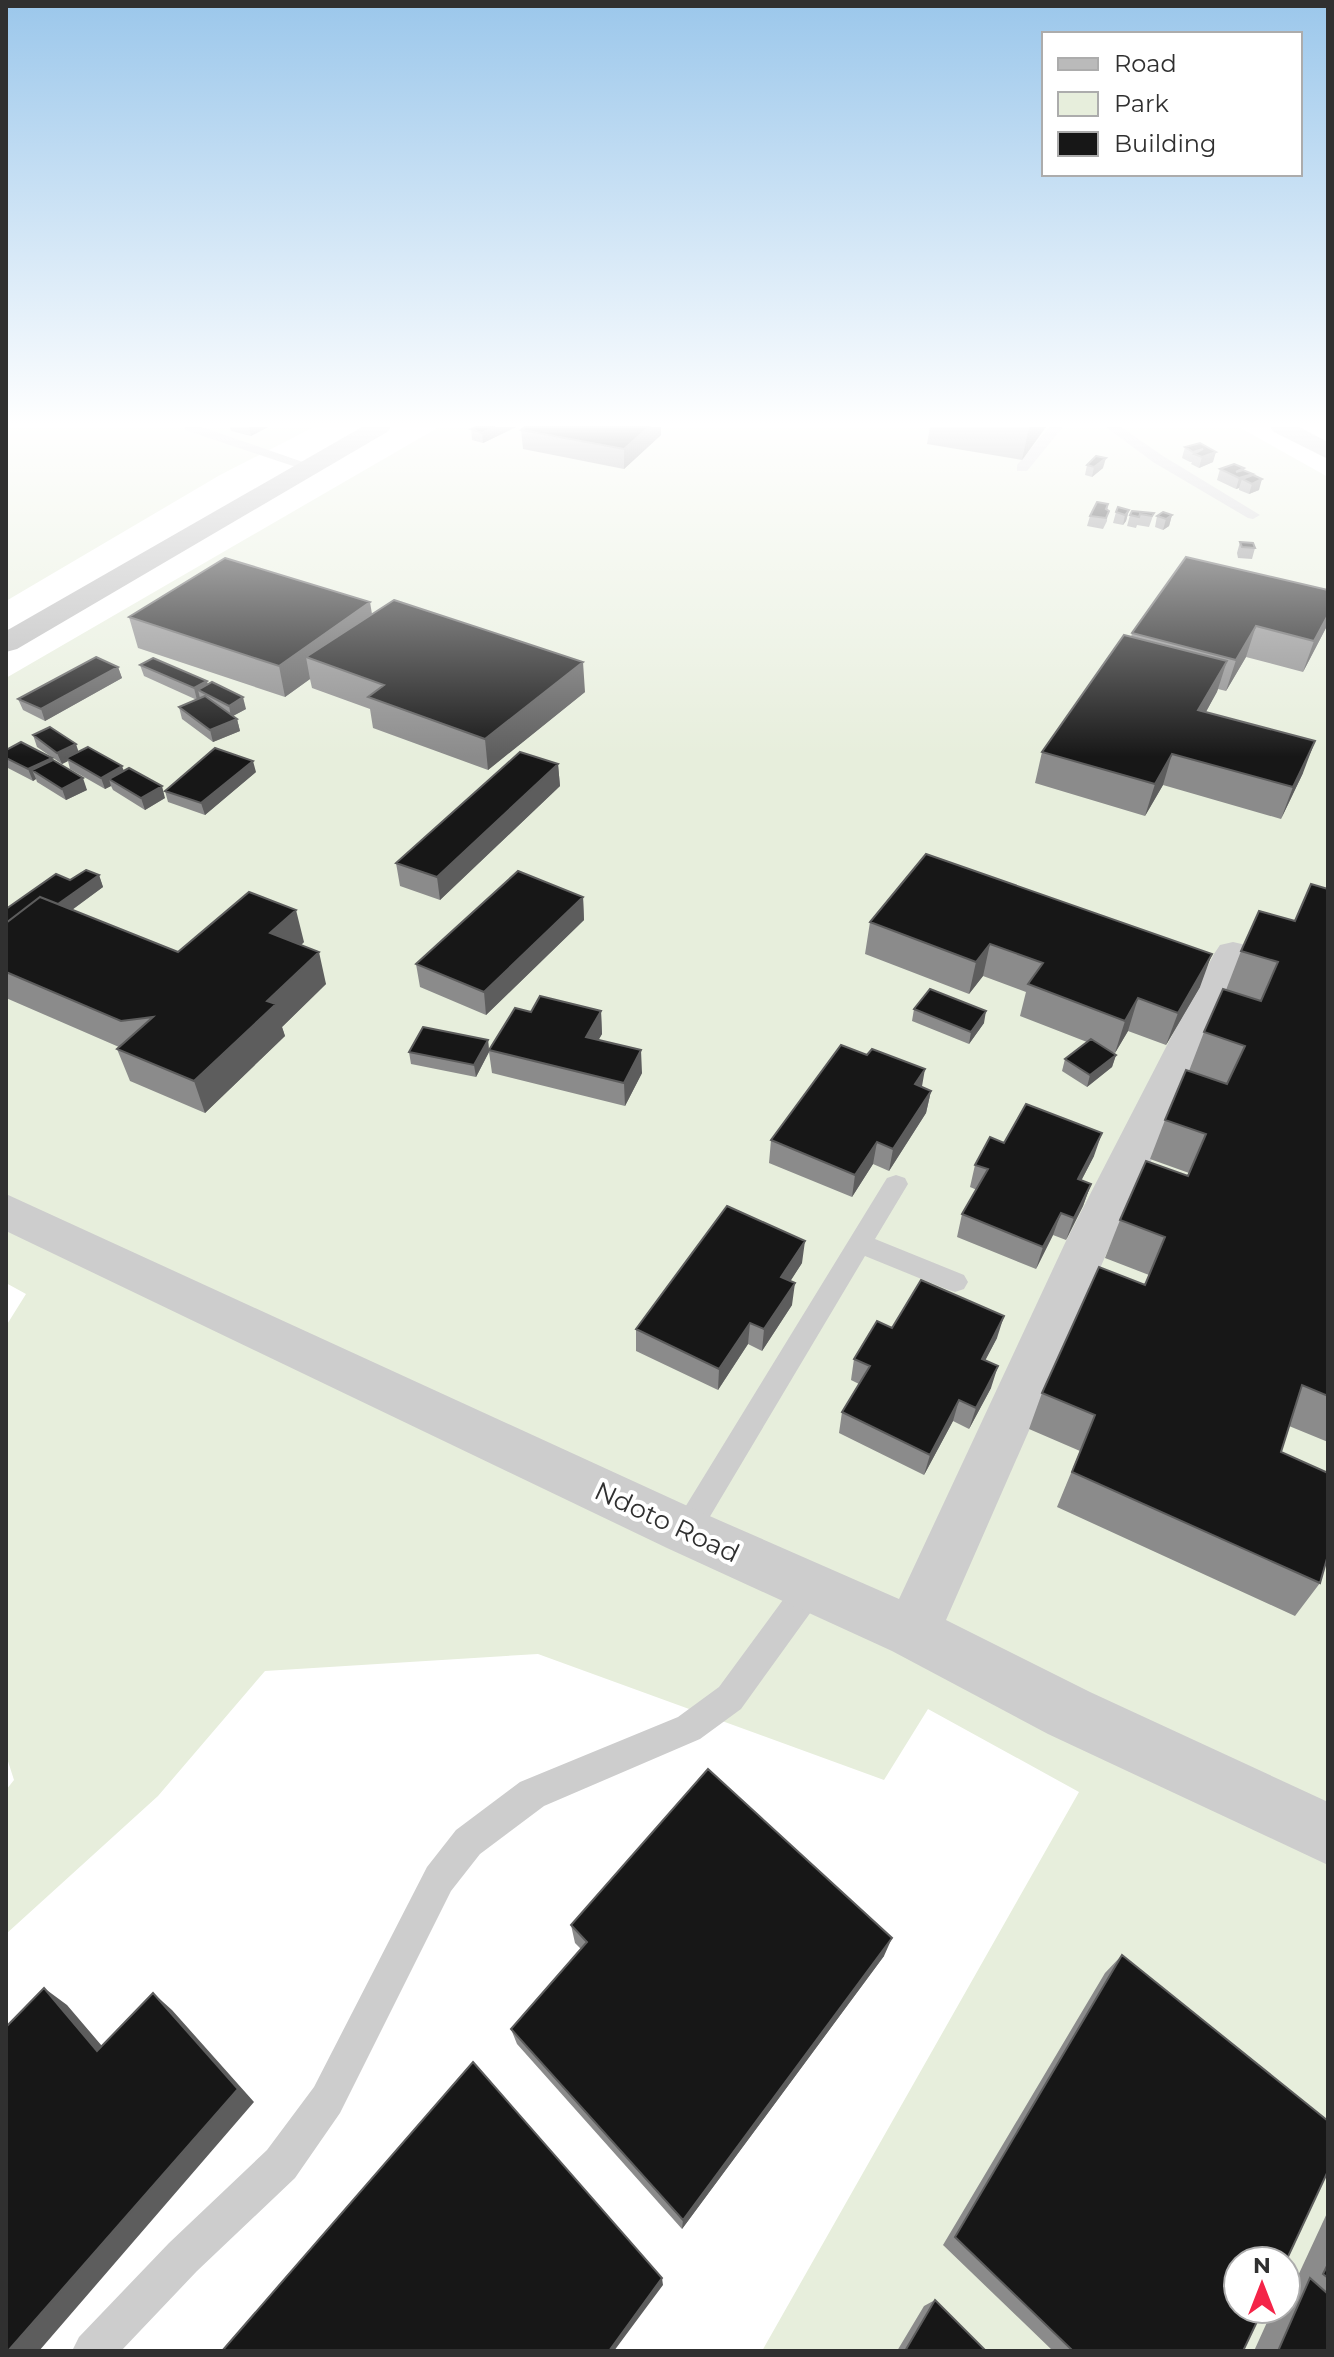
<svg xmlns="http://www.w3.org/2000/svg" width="1334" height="2357" font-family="Montserrat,sans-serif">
	<rect width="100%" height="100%" fill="#fff"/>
	<path fill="#e7eedc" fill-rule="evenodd" d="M6,427H314L220,475L6,601Z
		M439,427H1239L1328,477V2351H762L1079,1792L928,1709L884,1780L538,1654L265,1671L158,1796L6,1934V1790L14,1780L6,1755V1326L26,1294L6,1283V678ZM1238,2261H1286V2309H1238Z"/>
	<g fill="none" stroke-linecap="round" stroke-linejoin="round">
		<path fill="#cdcdcd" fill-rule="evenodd" d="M184,427H202L317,467L305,470L185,430Z
			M1049,427H1063L1027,471H1017V465Z
			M1106,427H1121L1163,456L1260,515L1253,519L1248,518L1153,462Z
			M896,1175L905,1178L908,1184L875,1239L964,1275L968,1282L964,1289L955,1292L946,1289L865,1256L696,1540L686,1544L676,1540L671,1531L676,1522L887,1178Z
			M810,1574L821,1578L825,1588L821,1598L741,1709L700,1739L544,1806L480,1854L451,1891L340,2113L295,2178L197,2271L121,2351H72L79,2337L169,2243L267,2150L314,2087L427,1867L456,1830L520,1782L678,1717L719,1687L799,1578Z"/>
		<path fill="#cdcdcd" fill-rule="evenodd" d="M1233,942L1246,945L1252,954L1112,1241L946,1620L1090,1692L1328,1802V1865L1048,1734L892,1651L667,1548L6,1231V1194L705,1514L899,1599L1066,1241L1214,954L1220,945Z"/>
		<path fill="#bababa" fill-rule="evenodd" d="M362,427H391L387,432L17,649L6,652V631Z
			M1270,427H1299L1328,442V459L1274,432Z"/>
	</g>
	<path fill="#8b8b8b" d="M230,427H268L251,436L231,431Z
		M516,427L483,443L472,440L471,429Z
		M525,427H661V435L624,469L523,449L521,430Z
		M930,427H1046L1022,460L927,444Z
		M1185,447L1213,462L1199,468L1191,464L1192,462H1190L1182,458Z
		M1087,465L1103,468L1092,477L1085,475Z
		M1220,469L1243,470L1252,476L1259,490L1249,494L1239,490V488L1236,489L1217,480Z
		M1108,504L1107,521L1103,529L1087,526L1090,516Z
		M1129,510L1126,521L1123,525L1113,523L1116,512Z
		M1154,513L1149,527L1137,525L1136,528L1127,526L1130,515Z
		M1172,515L1169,526L1163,530L1155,527L1157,516Z
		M1240,542L1255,548L1252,559L1238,558L1237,553Z
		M1186,557L1328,624L1303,672L1246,657L1226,691L1218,689L1206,712L1303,773L1281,819L1163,785L1145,816L1035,783L1042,752L1131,637L1132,633Z
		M372,614L585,692L488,770L373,728L370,709L312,688L310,679L285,697L138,648L129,617Z
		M140,665L208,684L246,709L233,716L237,719L240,731L213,742L182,719L179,707L197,700L144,676Z
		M118,667L122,678L45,721L23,710L18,699Z
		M33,735L78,751L124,770L165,798L145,810L113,790L111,786L105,789L70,769L68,761L62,764L37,747Z
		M6,750L53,760L87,790L66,800L37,782L36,779L33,781L6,767Z
		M558,764L560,786L440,900L400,886L396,863Z
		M256,772L205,815L168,802L165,791Z
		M926,854L1200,987L1166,1045L1128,1031L1115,1053L1109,1051L1116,1055L1112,1067L1087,1087L1062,1071L1065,1059L1087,1042L1020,1016L1026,992L983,976L969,994L865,954L870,922Z
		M99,875L103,887L72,910L178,952L304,942L301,945L326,984L282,1027L285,1036L205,1113L130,1081L117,1049L119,1047L6,998V909L70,880Z
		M1328,889V1442L1289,1426L1281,1452L1320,1583L1295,1616L1057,1507L1080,1451L1029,1429L1042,1393L1145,1285L1149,1275L1105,1258L1120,1220L1188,1176L1189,1173L1150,1159L1165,1120L1189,1071L1204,1032L1226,990L1241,951L1295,921Z
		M583,897L584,920L486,1015L420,987L416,964Z
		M914,1009L984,1023L969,1044L912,1021Z
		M601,1011L602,1034L598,1040L642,1073L625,1106L492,1073L489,1052L476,1077L411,1064L409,1052L488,1040L489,1049L531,1012Z
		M922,1087L931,1091L926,1113L889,1171L873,1164L852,1197L769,1163L771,1140Z
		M1094,1156L1081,1181L1091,1184L1083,1206L1066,1240L1053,1235L1036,1269L957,1237L962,1214L977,1190L970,1187L975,1165Z
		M802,1263L790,1281L792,1305L762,1351L748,1344L718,1390L636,1351V1329Z
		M892,1328L997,1338L985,1360L991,1388L969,1429L953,1421L924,1475L839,1433L842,1412L859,1384L851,1380L854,1359Z
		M571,1925L884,1956L682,2229L517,2044L511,2029L581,1949L575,1943Z
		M1122,1955L1243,2351H1053L943,2245L1105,1973Z
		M1328,2211V2351H1254L1273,2309H1286V2284L1297,2281L1296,2280Z
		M935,2300L986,2351H897L924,2306Z"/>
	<path fill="#5d5d5d" d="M249,427H268L251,436Z
		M495,427H516L483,443L482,433Z
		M649,427H661V435L624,469V449Z
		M1029,427H1046L1022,460Z
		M1216,452L1213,462L1199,468L1202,457Z
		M1106,458L1103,468L1092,477L1094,467Z
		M1244,468L1241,478L1253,474L1250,483L1242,479L1239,488L1236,489L1239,478L1236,472Z
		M1262,479L1259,490L1249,494L1252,484Z
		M1129,510L1126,521L1123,525L1125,515Z
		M1172,515L1169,526L1163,530L1166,519Z
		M370,602L375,632L306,657L310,679L285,697L279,666Z
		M1328,615V624L1303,672L1314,641Z
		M1256,626L1246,657L1226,691L1236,660Z
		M1227,661L1217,692L1189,742L1198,710Z
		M583,662L585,692L488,770L485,739Z
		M118,667L122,678L45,721L41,709Z
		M207,681L210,692L198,690L200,698L197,700L194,688Z
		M243,697L246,709L231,717L229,706Z
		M237,719L240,731L213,742L210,730Z
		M1315,741L1303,773L1281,819L1293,787Z
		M76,744L80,756L66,758L68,761L62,764L57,753Z
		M1172,754L1163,785L1145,816L1155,784Z
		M52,758L56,769L32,770L36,779L33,781L28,769Z
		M253,761L256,772L205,815L201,803Z
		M558,764L560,786L440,900L437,877Z
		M122,766L126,777L109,779L111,786L105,789L101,778Z
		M83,778L87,790L66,800L62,789Z
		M162,786L165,798L145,810L141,798Z
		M99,875L103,887L24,945L19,933Z
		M583,897L584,920L486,1015L484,992Z
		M296,910L304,942L279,966L270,933Z
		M990,944L983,976L969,994L976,962Z
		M319,952L326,984L282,1027L285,1036L205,1113L194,1081L267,1001Z
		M1212,954L1200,987L1166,1045L1178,1013Z
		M1138,998L1128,1031L1115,1053L1125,1021Z
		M601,1011L602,1034L587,1060L586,1037Z
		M986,1011L984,1023L969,1044L971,1032Z
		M488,1040L489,1052L476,1077L474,1065Z
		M641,1050L642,1073L625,1106L624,1083Z
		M1116,1055L1112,1067L1087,1087L1090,1075Z
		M925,1069L921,1092L915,1084Z
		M931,1091L926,1113L889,1171L893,1149Z
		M1102,1133L1094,1156L1070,1202L1078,1179Z
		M877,1142L873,1164L852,1197L855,1175Z
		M1091,1184L1083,1206L1066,1240L1074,1218Z
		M1061,1213L1053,1235L1036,1269L1043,1247Z
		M805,1241L802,1263L779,1299L781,1277Z
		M795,1283L792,1305L762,1351L764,1329Z
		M1004,1316L997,1338L975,1380L982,1359Z
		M750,1323L748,1344L718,1390L719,1369Z
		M998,1366L991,1388L969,1429L976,1408Z
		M959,1400L953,1421L924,1475L930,1455Z
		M892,1938L884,1956L682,2229L683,2220Z
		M44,1988L67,2005L119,2066L97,2051Z
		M153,1993L172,2010L254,2102L39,2351H8Z
		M662,2278L663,2285L614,2351H609Z"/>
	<path fill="#171717" stroke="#5d5d5d" stroke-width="2" d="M476,427H495L482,433L471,429Z
		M525,427H649L624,449L521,430Z
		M1200,443L1216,452L1202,457L1194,454L1203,449L1193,452L1185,447Z
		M1096,456L1106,458L1094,467L1087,465Z
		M1234,464L1244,468L1236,472L1243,470L1253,474L1239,478L1220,469Z
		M1253,475L1262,479L1252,484L1242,479Z
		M1097,502L1108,504L1106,509L1109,511L1106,518L1090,516Z
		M1118,507L1129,510L1125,515L1116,512Z
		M1132,511L1154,513L1152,516L1140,514L1139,517L1130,515Z
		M1163,512L1172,515L1166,519L1157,516Z
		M1240,542L1253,543L1255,548L1242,547Z
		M1186,557L1328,590V615L1314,641L1256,626L1236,660L1132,633Z
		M225,558L370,602L279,666L129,617Z
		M394,600L583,662L485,739L368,697L384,685L306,657Z
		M1124,635L1227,661L1198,710L1315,741L1293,787L1172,754L1155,784L1042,752Z
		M96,657L118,667L41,709L18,699Z
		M153,658L207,681L194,688L140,665Z
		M212,682L243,697L229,706L198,690Z
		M205,696L237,719L210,730L179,707Z
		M50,727L76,744L57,753L33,735Z
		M21,742L52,758L28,769L6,758V750Z
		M88,747L122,766L101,778L66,758Z
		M215,748L253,761L201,803L165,791Z
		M520,752L558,764L437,877L396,863Z
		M53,760L83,778L62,789L32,770Z
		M129,768L162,786L141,798L109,779Z
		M926,854L1212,954L1178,1013L1138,998L1125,1021L1028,984L1043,963L990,944L976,962L870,922Z
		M86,870L99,875L58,904L40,897L6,923V909L56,874L70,880Z
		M518,871L583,897L484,992L416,964Z
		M1311,884L1328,889V1396L1302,1385L1281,1452L1328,1473V1555L1320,1583L1072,1472L1095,1415L1042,1393L1099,1267L1145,1285L1165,1237L1120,1220L1146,1161L1188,1176L1206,1134L1165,1120L1186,1070L1227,1084L1245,1046L1204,1032L1223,989L1261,1001L1278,962L1241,951L1259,911L1295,921Z
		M249,892L296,910L270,933L319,952L267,1001L276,1004L194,1081L117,1049L153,1017L121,1021L6,972V923L40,897L178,952Z
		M930,989L986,1011L971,1032L914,1009Z
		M540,996L601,1011L586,1037L641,1050L624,1083L489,1050L515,1008L531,1012Z
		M423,1027L488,1040L474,1065L409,1052Z
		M1091,1039L1116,1055L1090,1075L1065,1059Z
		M841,1045L867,1055L872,1049L925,1069L915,1084L931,1091L893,1149L877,1142L855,1175L771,1140Z
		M1026,1104L1102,1133L1078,1179L1091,1184L1074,1218L1061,1213L1043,1247L962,1214L988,1169L975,1165L990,1137L1004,1143Z
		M727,1206L805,1241L781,1277L795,1283L764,1329L750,1323L719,1369L636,1329Z
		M921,1280L1004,1316L982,1359L998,1366L976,1408L959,1400L930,1455L842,1412L870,1366L854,1359L877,1321L892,1328Z
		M708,1769L892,1938L683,2220L511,2029L587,1942L571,1925Z
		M1122,1955L1328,2121V2171L1286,2261H1238V2309H1263L1243,2351H1073L955,2237Z
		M44,1988L97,2051L153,1993L238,2089L8,2351H6V2027Z
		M473,2062L662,2278L609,2351H222Z
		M1328,2264V2278L1323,2274Z
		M1310,2278L1328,2294V2351H1278Z
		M935,2300L986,2351H905Z"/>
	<linearGradient id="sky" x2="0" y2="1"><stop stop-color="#9bc7eb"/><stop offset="0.56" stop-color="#fff"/><stop offset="1" stop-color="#fff" stop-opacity="0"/></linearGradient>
	<rect width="1334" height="757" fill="url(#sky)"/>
	<g text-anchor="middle" stroke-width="8" stroke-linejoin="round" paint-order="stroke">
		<g font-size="26" fill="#303030" stroke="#fff">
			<text transform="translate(667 1522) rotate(25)" y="9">Ndoto Road</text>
		</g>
	</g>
	<rect width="1334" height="2357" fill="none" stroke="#303030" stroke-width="16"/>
	<rect x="1042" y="32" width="260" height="144" fill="#ffffff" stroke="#acacac" stroke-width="2"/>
	<rect x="1058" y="58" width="40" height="12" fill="#bababa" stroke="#acacac" stroke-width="2"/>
	<text x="1114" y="72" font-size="24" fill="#303030">Road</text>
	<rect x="1058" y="92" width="40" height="24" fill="#e7eedc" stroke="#acacac" stroke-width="2"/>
	<text x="1114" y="112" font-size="24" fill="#303030">Park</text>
	<rect x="1058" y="132" width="40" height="24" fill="#171717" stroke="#acacac" stroke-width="2"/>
	<text x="1114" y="152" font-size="24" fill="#303030">Building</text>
	<g transform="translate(1262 2285)"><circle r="38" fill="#ffffff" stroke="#acacac" stroke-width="2"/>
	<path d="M0-6L14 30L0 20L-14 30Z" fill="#f42448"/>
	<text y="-12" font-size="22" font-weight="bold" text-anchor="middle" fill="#303030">N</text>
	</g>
</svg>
